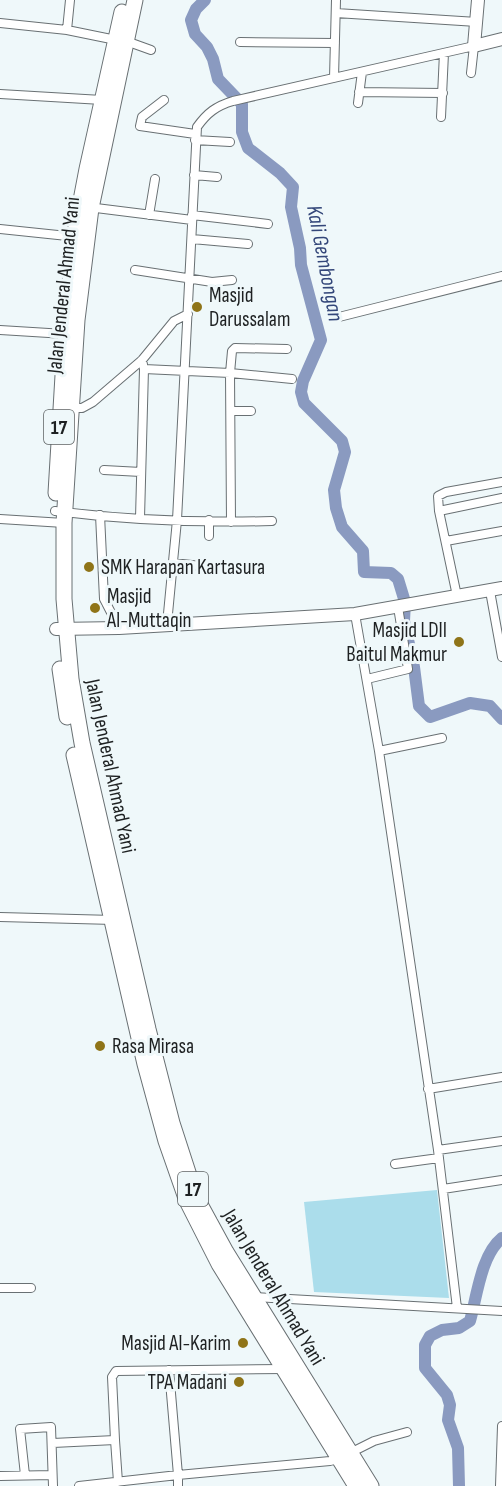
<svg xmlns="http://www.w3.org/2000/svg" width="502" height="1486" font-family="'Sofia Sans Condensed',sans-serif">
	<rect width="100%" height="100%" fill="#eff8fa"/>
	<path fill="#abddeb" d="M437,1190L449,1298L314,1292L304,1202Z"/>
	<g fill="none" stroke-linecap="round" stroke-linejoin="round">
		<path stroke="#8a9ac0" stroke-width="12" d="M205,0L196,9L191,20L195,34L207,47L213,59L218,79L242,104V132L248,148L280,173L293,187L291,207L300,248L301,265L321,340L303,381L301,392L304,403L342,441L345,452L334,490L336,508L342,527L363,551L364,572L391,573L398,579L405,602L404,621L414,667L419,706L430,717L470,703L490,706L502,719
			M459,1486L458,1448L448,1420L450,1405L447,1395L425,1368V1345L430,1336L442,1330L459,1328L470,1321C477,1296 481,1255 502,1238"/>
		<g stroke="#697073" stroke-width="10">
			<path id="street" d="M70,0L67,30L116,40
				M336,13L477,22
				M0,23L67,30
				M126,41L151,50
				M240,42L335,43
				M334,78L336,0
				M359,92L443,93
				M0,94L102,100
				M164,100L142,117L140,126L195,134
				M358,103L362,72
				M441,117L444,53
				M195,140L230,142
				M194,175L217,177
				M88,207L192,220
				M149,215L155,179
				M192,215L268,224
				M0,229L77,237
				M192,239L248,244
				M135,270L212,282L232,280
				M339,317L502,276
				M0,330L65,334
				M287,349L235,348L232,351L230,373L292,379
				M144,369L230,373L231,522
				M72,408H82L93,402L142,360L174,321L188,314
				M231,411H251
				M104,470L141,472
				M55,511C126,520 200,523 272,521
				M439,511L502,498
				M100,515L104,599L119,628
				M140,518L144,369L142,360
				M0,519L64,523
				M209,536V520
				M446,541L502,531
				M173,563L201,566
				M490,591L502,657
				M457,596L439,511L438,496L446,492L502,482
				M355,614L379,751L438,1150L457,1308
				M167,624L177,520L197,127C207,113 216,106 233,101L474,46L471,73
				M367,679L408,669L398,607
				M379,751L442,738
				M0,917L114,920
				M428,1089L502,1077
				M438,1150L502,1141
				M395,1164L439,1158
				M443,1189L502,1180
				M0,1288H31
				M254,1297L502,1311
				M169,1370L178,1475L330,1461L338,1459L374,1441L407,1432
				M115,1440L118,1482
				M53,1443L115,1440L112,1377L116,1371L285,1369
				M25,1475L20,1429L51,1427L53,1486
				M0,1476L52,1475
				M79,1486L178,1475V1486
				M500,1486L502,1426"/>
		</g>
		<g stroke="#697073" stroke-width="14">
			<path id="secondary" d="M478,0L474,46L502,39
				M56,629L119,628L355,614L502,588"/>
		</g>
		<g stroke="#697073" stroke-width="17">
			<path id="highway" d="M135,0L91,208L77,320L64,523V599L71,679L82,743L148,1029L172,1123L196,1197L226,1252L371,1486
				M56,493L65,342L74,237L87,169L122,12
				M60,669L67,717
				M74,755L145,1064L166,1141L187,1201L219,1264L356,1486"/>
		</g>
		<use href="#street" stroke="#fff" stroke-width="8"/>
		<use href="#secondary" stroke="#fff" stroke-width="12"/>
		<use href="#highway" stroke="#fff" stroke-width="15"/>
	</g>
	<g fill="#8f7418" stroke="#eff8fa" stroke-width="2">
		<circle cx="197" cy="307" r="6"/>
		<circle cx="89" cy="567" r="6"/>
		<circle cx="95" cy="608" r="6"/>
		<circle cx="459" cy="642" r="6"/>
		<circle cx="100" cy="1046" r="6"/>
		<circle cx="243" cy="1343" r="6"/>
		<circle cx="239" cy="1382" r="6"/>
	</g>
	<g text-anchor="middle" stroke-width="6" stroke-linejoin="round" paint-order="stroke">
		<g fill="#eff8fa" stroke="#5d6263" stroke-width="1.5">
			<rect x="44" y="410" width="30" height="34" rx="4.5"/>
			<rect x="178" y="1172" width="30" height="34" rx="4.5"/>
		</g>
		<g font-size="20" font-weight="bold" fill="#1e2122">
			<text x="59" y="434">17</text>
			<text x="193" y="1196">17</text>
		</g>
		<g font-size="21" fill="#1e2122" stroke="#eff8fa">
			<text transform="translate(63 285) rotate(-84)" y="7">Jalan Jenderal Ahmad Yani</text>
			<text transform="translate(111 766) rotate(78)" y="7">Jalan Jenderal Ahmad Yani</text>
			<text transform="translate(274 1287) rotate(59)" y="7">Jalan Jenderal Ahmad Yani</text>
		</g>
		<g font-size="21" fill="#1e2122" stroke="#eff8fa" text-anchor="start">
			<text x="209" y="302">Masjid<tspan x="209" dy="24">Darussalam</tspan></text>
			<text x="101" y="574">SMK Harapan Kartasura</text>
			<text x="107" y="603">Masjid<tspan x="107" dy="24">Al-Muttaqin</tspan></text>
			<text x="447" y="637" text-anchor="end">Masjid LDII<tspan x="447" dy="24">Baitul Makmur</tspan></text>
			<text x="112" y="1053">Rasa Mirasa</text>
			<text x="231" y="1350" text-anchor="end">Masjid Al-Karim</text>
			<text x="227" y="1389" text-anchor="end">TPA Madani</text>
		</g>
		<g font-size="22" font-style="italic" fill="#334679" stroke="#eff8fa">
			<text transform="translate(326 263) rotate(79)" y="8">Kali Gembongan</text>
		</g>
	</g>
</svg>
